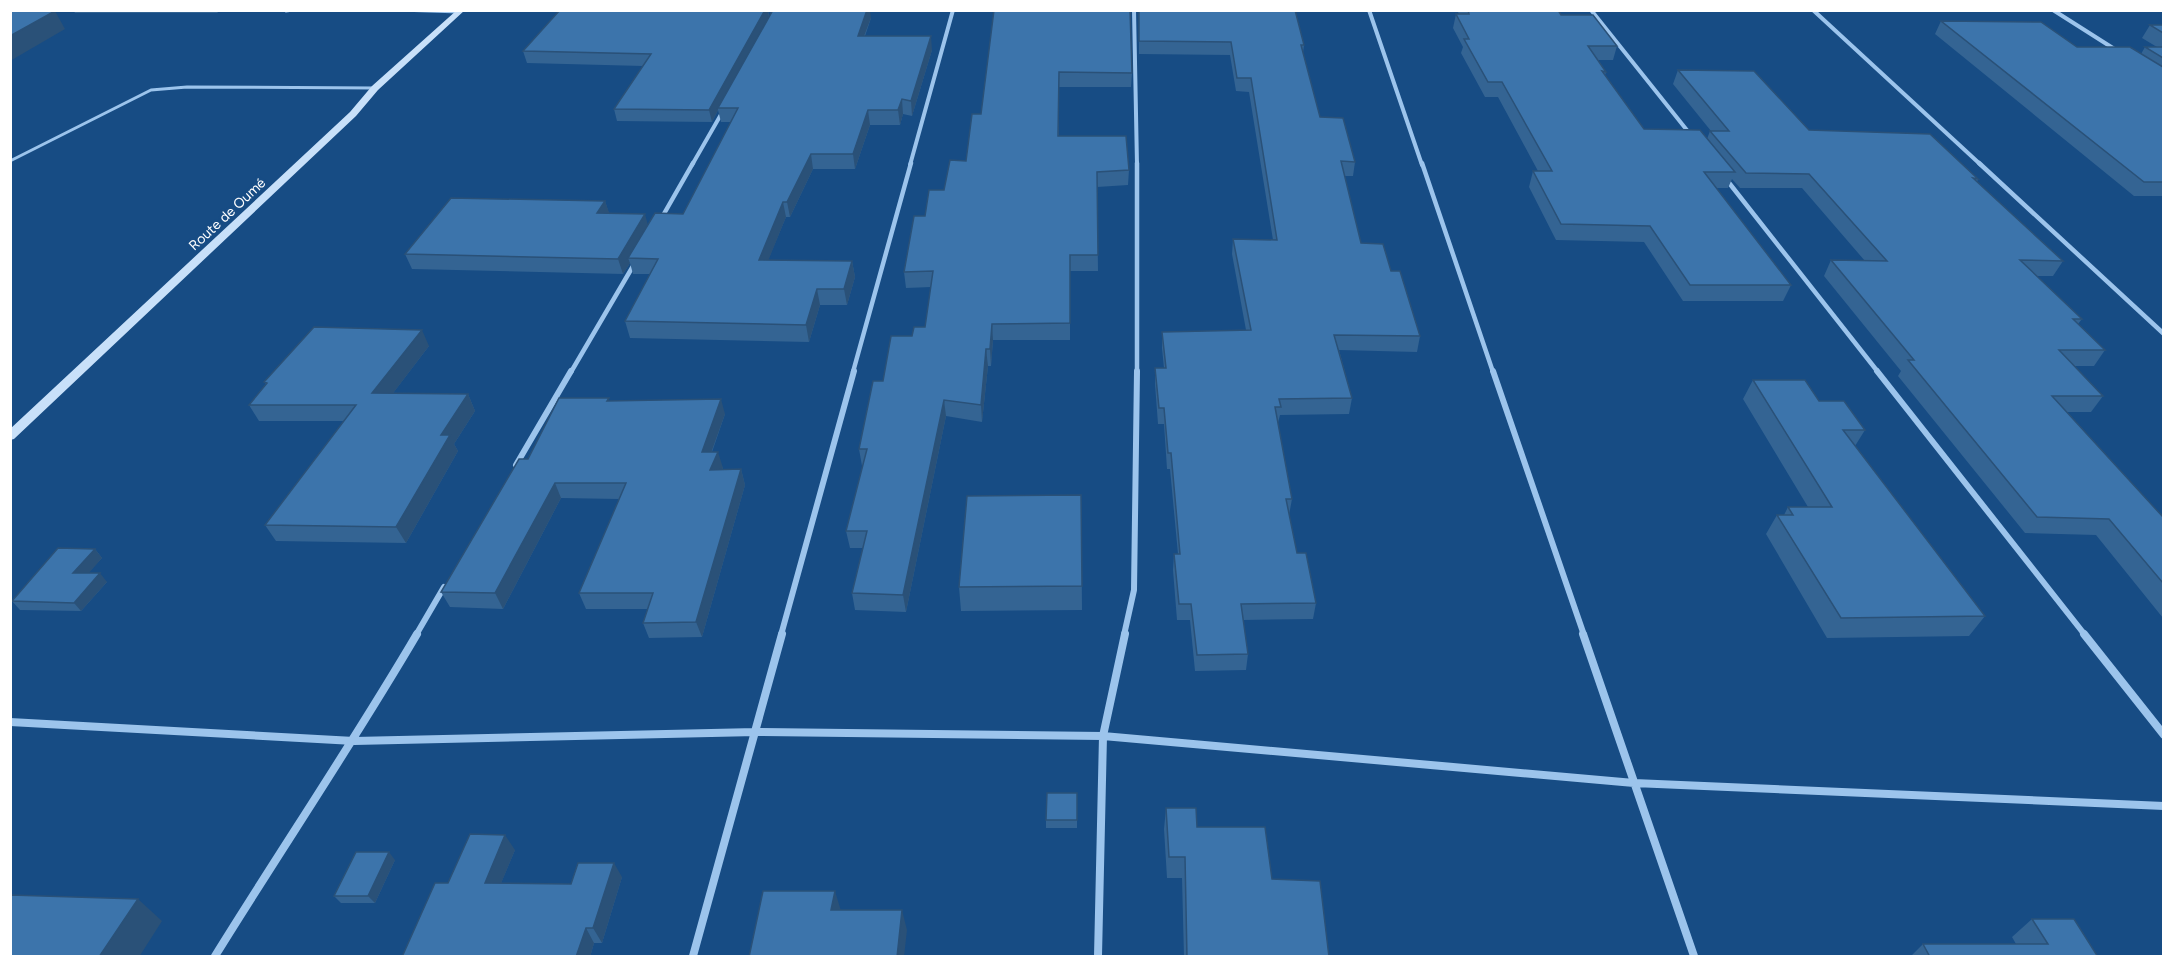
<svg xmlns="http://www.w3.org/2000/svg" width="2174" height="967" font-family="Figtree,sans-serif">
	<rect width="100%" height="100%" fill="#174c84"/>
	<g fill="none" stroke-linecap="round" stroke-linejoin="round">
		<path stroke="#9cc4ec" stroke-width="3" d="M399,10L460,12
			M286,11L293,10
			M10,161L151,90L187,87L375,88"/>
		<path stroke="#9cc4ec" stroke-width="4" d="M1134,10L1137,165
			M1369,10L1422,165
			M1591,10L1690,134
			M1813,10L1981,165
			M2053,10L2116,50
			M692,165L723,111
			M910,165L953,10"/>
		<path stroke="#9cc4ec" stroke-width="4.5" d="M1422,163L1493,372
			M1979,163L2164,334
			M1726,179L1878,372
			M661,219L693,163
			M571,372L636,261
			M853,372L911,163
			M1137,372V163"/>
		<path stroke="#9cc4ec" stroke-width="6" d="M1493,371L1584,635
			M1877,371L2085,635
			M516,465L571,371
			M416,635L444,587
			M781,635L854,371
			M1124,635L1134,590L1137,371"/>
		<path stroke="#9cc4ec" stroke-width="8" d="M1583,634L1694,956
			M2084,634L2164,735
			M10,722L354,741L756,732L1103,736L1634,783L2164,806
			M215,956C282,848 353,743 417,634
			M693,956L782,634
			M1098,956L1103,736L1125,634"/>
		<path fill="#c8e0f9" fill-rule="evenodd" d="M457,10H465L378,90L356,116L14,439L10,440V429L350,112L372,86Z"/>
	</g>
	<path fill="#346493" d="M73,10H221L217,13H75Z
		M560,10H768L769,16L871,18L865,36L932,50L912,116L903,114L900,125H870L855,169H813L790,217H786L768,260L852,261L855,277L847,305H820L809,342L630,338L625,321L650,274H633L630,263L623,274L412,269L405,254L605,201L609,214L648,225L683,214L731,122H721L718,110L712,122L617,121L614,109L643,66L527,63L523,51Z
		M994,10L1132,73L1131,87H1059V136L1129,170L1128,185L1097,187L1098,271H1070V340H993L991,366H988L982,422L946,416L906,612L855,610L852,593L863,548H850L846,531L863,466H862L859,449L883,381L912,336L925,327L931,287L906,288L904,272L925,216L944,190L966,161L981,114Z
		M1139,10L1304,45L1303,53L1320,117L1355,162L1353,176H1344L1361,243L1391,271L1420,336L1417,352L1339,350L1352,398L1349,414L1280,415L1278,423L1292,499L1289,515L1297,553L1316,603L1313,619L1243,620L1248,654L1246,670L1195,671L1190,620H1177L1173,570L1174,554H1178L1170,469H1167L1164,424H1158L1155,384V368H1164L1162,348V332L1246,330L1232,254L1233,239L1273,240L1249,92L1236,91L1230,55L1139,54Z
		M1457,10H1558L1561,15L1617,46L1613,60H1598L1606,72L1605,75L1644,129L1707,139L1710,131H1711L1673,84L1678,70L1809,130L1978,179L1977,182L2063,261L2053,276H2036L2082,319L2078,324L2105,350L2094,366H2074L2103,396L2091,412H2067L2163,517V618L2096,535L2025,533L1898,376L1901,371L1824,276L1831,260L1865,261L1802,188H1740L1732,179L1728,188H1716L1791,285L1783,301H1683L1644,242L1556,240L1529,187L1533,171H1538L1498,97H1485L1461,53L1463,47L1453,28L1456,14H1459Z
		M1941,21L2077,47L2141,54L2145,47H2157L2142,38L2150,25H2163V196H2134L1935,34Z
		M429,346L393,393L468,394L475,411L454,444L458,451L406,543L276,541L265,525L344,421H259L249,405L266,384L264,382Z
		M1753,380L1819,401L1865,430L1855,446L1985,616L1969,636L1827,638L1766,534L1777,515H1784L1788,507H1808L1743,399Z
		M609,401L725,414L712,452L723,468L722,470L741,469L745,485L702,637L649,638L643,623L648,609H586L579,593L619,499L561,498L503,609L450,607L441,592L528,459Z
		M1081,495L1082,610L961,611L959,587Z
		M95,549L102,558L88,573L107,582L81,611L20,610L12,601Z
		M1077,793V828H1046V820Z
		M1166,808L1197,827L1272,879L1329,957H1184L1182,878H1167L1164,829Z
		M515,850L501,883L571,884L622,877L602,943H594L590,957H402L448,883Z
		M395,860L375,903H341L334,896Z
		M2032,919L2098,957H1910L1923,944H2016L2012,937Z"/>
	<path fill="#2a5178" d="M765,10H768L769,17L718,108V110L712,122L709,110Z
		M867,10H870L871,18L859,49L858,36Z
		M55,11L65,29L10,61V36Z
		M931,36L932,50L912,116L911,101Z
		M902,99L903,114L900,125L898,110Z
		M868,110L870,125L855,169L853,154Z
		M811,154L813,169L790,217L787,202Z
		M605,201L610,215L597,213Z
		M783,202L786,217L762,276L759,260Z
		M645,214L649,229L628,258L630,263L623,274L618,259Z
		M852,261L855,277L847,305L844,289Z
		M817,289L820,305L809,342L806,325Z
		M992,324L993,340L991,366L990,349Z
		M422,330L429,346L381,409L372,393Z
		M986,349L988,366L982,422L981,405Z
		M468,394L475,411L454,444L458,451L406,543L396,527L441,435Z
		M721,399L725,414L706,467L702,452Z
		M944,400L946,416L906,612L903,595Z
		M718,452L723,468L715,485L710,470Z
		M741,469L745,485L702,637L696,622Z
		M555,483L561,498L503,609L495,593Z
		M95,549L102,558L81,582L73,573Z
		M100,573L107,582L81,611L74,603Z
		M505,835L515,850L495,898L485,883Z
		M389,852L395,860L375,903L368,896Z
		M614,863L622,877L602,943L593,928Z
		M835,891L841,911L831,910Z
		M138,899L162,921L139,957H99Z
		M902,910L907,930L904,957H897Z
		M586,928L594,943L590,957H576Z"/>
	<path fill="#3c74ab" stroke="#2a5178" stroke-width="1.5" d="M560,10H765L709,110L614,109L651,54L523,51Z
		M773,10H867L858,36H931L911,101L902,99L898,110H868L853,154H811L787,202H783L759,260L852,261L844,289H817L806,325L625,321L658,259L628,258L655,213L683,214L738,108H718Z
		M994,10H1130L1132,73L1059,72L1058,136H1126L1129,170L1097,172L1098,255H1070V323L992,324L990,349H986L981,405L944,400L903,595L852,593L867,531H846L867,449H859L873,381H883L891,336H912L914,327H925L933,271L904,272L914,216H925L929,190H944L950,160L966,161L972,114H981Z
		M1139,10H1295L1304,45H1301L1320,117L1343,118L1355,162L1341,161L1361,243L1383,244L1391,271H1400L1420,336L1334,335L1352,398L1279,399L1281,407H1275L1292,499H1286L1297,553H1306L1316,603L1241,604L1248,654L1197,655L1191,604H1179L1174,554H1180L1171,453H1168L1164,408H1159L1155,368H1166L1162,332L1251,330L1233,239L1277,240L1251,78H1237L1231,42L1139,41Z
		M1468,10H1558L1561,15H1593L1617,46H1588L1606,72L1602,71L1644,129L1700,130L1735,172H1704L1791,285H1690L1650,226L1561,224L1533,171H1552L1502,82H1488L1464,39H1469L1456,14H1469Z
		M10,11H55L10,36Z
		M1941,21L2041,22L2077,47H2130L2163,67V182H2144Z
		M2150,25H2163V33Z
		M2145,47H2163V58Z
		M1678,70L1754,71L1809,130L1930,134L1978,179L1973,178L2063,261L2020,260L2082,319H2073L2105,350H2059L2103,396H2052L2163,517V583L2109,519L2037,517L1908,360H1914L1831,260L1887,261L1809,174L1746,173L1710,131H1729Z
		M451,198L605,201L597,213L645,214L618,259L405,254Z
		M314,327L422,330L372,393L468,394L441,435H450L396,527L265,525L356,405H249L267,383L264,382Z
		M1753,380H1805L1819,401H1844L1865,430H1843L1985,616L1841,618L1777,515H1793L1788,507H1832Z
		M559,398H609L607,401L721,399L702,452H718L710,470L741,469L696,622L643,623L653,593H579L626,483H555L495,593L441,592L519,459H528Z
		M1081,495L1082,586L959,587L967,496Z
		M58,548L95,549L73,573H100L74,603L12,601Z
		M1047,793H1077V820H1046Z
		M1166,808H1196L1197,827H1265L1272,879L1320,881L1329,957H1187L1185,857H1169Z
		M470,834L505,835L485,883L571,884L578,863H614L593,928H586L576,957H402L435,883H448Z
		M356,852H389L368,896H334Z
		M763,891H835L831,910H902L897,957H749Z
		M10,895L138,899L99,957H10Z
		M2032,919H2074L2098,957H1930L1923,944H2048Z"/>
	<g text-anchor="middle" stroke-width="5" stroke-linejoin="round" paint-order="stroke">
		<g font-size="14" fill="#fff" stroke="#174c84">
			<text transform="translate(227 214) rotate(-43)" y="5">Route de Oumé</text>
		</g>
	</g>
	<rect width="2174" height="967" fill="none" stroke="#ffffff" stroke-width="24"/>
</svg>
